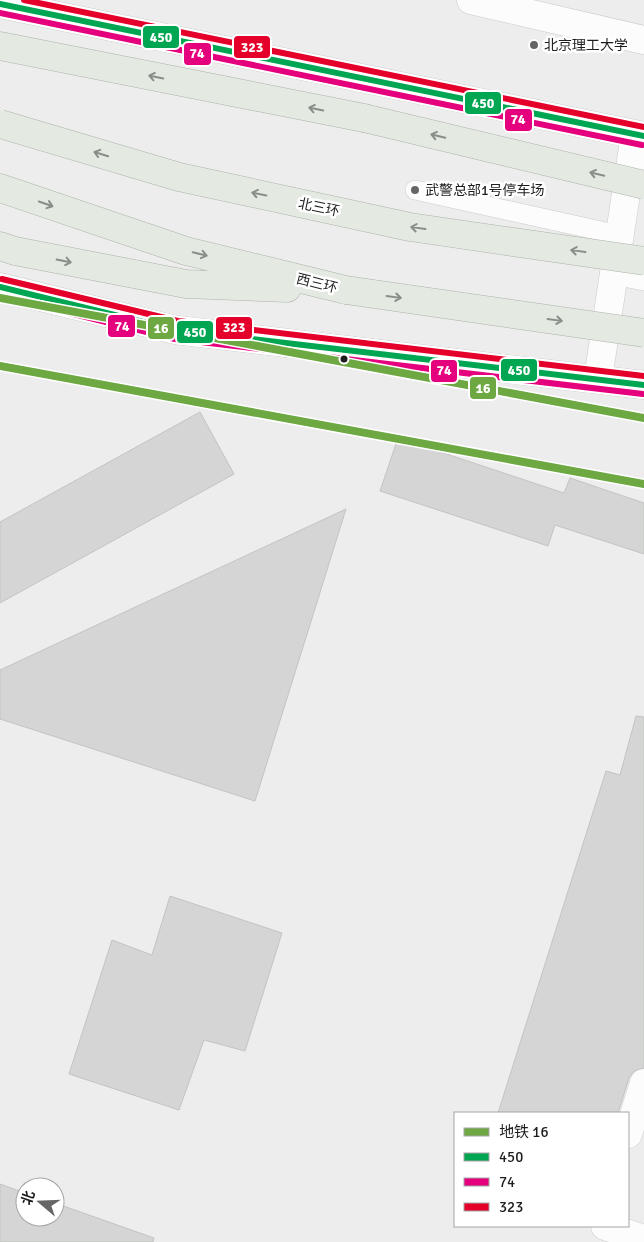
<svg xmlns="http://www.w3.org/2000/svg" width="644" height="1242" font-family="Signika,'Noto Sans SC',sans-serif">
	<rect width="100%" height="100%" fill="#ecedec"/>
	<path fill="#d4d5d4" stroke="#c3c4c2" d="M200,412L234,474L0,603V522Z
		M398,438L564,493L570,478L644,503V554L555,525L548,546L380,491Z
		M346,509L255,801L0,719V670Z
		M636,716L644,717V1068L634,1071L629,1078L618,1113H498L606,771L620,775Z
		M170,896L282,933L245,1051L204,1040L179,1110L69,1074L112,940L152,955Z
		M0,1184L25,1193V1217H55V1203L154,1238L153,1242H0Z"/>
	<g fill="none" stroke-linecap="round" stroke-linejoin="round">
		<g stroke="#cacbca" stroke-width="20">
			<path id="service" d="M415,190L619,235
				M613,275L644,281"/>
		</g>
		<g stroke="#cacbca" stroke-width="29">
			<path id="minor" d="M471,0L644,40
				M628,1134L644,1083
				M605,1226L644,1239"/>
		</g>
		<g stroke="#cacbca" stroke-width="29">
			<path id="tertiary" d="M0,4L644,136
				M0,287L176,330L644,385
				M598,379L635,134"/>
		</g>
		<g stroke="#abb3a8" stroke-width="29">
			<path id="trunk" d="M0,46L364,118
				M0,188L186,251L346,290
				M0,246L15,251L186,284L287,288"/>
		</g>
		<use href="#service" stroke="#fcfcfc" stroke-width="19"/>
		<use href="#minor" stroke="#fcfcfc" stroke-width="28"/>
		<use href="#tertiary" stroke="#fcfcfc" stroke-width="28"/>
		<use href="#trunk" stroke="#e4eae2" stroke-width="28"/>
		<g stroke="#abb3a8" stroke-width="29" stroke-linecap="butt">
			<path id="trunk-bridge" d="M364,118L644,185
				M0,124L179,177L410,227L644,261
				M346,290L644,333"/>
		</g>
		<use href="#trunk-bridge" stroke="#e4eae2" stroke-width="28"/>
		<g stroke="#fff" stroke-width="10">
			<path id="bus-1" d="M0,4L644,136
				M0,287L176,330L644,385"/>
		</g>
		<g stroke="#fff" stroke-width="10">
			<path id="bus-2" d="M0,13L642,145
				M0,296L175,339L643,394"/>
		</g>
		<g stroke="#fff" stroke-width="10">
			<path id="bus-3" d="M24,0L644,127
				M2,279L178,321L644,376"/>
		</g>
		<use href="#bus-1" stroke="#00a651" stroke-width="6"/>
		<use href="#bus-2" stroke="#e5007d" stroke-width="6"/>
		<use href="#bus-3" stroke="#e4002b" stroke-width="6"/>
		<g stroke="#fff" stroke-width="11">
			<path id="metro-1" d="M0,298L644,418
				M0,366L644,484"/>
		</g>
		<use href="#metro-1" stroke="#6da843" stroke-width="8"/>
	</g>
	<defs><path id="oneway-shaft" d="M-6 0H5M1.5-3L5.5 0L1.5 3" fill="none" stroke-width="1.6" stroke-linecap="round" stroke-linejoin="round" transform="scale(1.25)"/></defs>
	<g stroke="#8a8e89">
		<use href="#oneway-shaft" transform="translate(156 77) rotate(-169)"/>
		<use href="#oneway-shaft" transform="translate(316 109) rotate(-169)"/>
		<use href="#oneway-shaft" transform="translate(438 136) rotate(-167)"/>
		<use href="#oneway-shaft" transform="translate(101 154) rotate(-163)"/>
		<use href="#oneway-shaft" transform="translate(597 174) rotate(-167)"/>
		<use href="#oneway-shaft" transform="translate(259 194) rotate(-168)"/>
		<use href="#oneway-shaft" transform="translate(46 204) rotate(19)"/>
		<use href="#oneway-shaft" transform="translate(418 228) rotate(-172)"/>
		<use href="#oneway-shaft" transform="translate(578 251) rotate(-172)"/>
		<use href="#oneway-shaft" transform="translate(200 254) rotate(14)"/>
		<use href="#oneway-shaft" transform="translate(64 261) rotate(11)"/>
		<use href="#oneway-shaft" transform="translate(394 297) rotate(8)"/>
		<use href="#oneway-shaft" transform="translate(555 320) rotate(8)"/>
	</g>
	<g fill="#656665" stroke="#fff" stroke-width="2">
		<circle cx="534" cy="45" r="5"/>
		<circle cx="415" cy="190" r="5"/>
	</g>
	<circle fill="#1c1d1c" stroke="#fff" stroke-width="2" cx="344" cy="359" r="4.5"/>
	<g text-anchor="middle" stroke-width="5" stroke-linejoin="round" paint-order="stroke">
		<g font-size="14" fill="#1c1d1c" stroke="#fff" text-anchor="start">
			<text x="544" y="50">北京理工大学</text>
			<text x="425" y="195">武警总部1号停车场</text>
		</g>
		<g font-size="14" fill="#1c1d1c" stroke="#fff">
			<text transform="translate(319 207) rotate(12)" y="5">北三环</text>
			<text transform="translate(317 283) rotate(14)" y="5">西三环</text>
		</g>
	</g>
	<g stroke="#fff" stroke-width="2">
		<rect x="142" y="25" width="38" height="24" rx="5" fill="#00a651"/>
		<rect x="233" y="35" width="38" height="24" rx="5" fill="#e4002b"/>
		<rect x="183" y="42" width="29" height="24" rx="5" fill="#e5007d"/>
		<rect x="464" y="91" width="38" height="24" rx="5" fill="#00a651"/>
		<rect x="504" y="108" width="29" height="24" rx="5" fill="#e5007d"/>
		<rect x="107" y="314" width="29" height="24" rx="5" fill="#e5007d"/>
		<rect x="215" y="316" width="38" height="24" rx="5" fill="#e4002b"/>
		<rect x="147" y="316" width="28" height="24" rx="5" fill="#6da843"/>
		<rect x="176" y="320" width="38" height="24" rx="5" fill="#00a651"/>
		<rect x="500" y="358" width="38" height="24" rx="5" fill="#00a651"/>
		<rect x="430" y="359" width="28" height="24" rx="5" fill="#e5007d"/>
		<rect x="469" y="376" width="28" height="24" rx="5" fill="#6da843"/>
	</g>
	<g font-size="14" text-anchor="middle" font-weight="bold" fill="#fff">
		<text x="161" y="42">450</text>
		<text x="252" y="52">323</text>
		<text x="197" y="58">74</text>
		<text x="483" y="108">450</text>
		<text x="518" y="124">74</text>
		<text x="122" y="331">74</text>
		<text x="234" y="332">323</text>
		<text x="161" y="333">16</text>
		<text x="195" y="337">450</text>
		<text x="519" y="375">450</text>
		<text x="444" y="375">74</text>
		<text x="483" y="393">16</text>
	</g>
	<rect x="454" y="1112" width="175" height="115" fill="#ffffff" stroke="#a4a5a4"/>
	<rect x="464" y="1128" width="25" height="8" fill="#6da843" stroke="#a4a5a4"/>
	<text x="499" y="1137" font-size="15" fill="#1c1d1c">地铁 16</text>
	<rect x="464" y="1153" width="25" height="8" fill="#00a651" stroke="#a4a5a4"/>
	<text x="499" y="1162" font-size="15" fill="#1c1d1c">450</text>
	<rect x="464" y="1178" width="25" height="8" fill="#e5007d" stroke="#a4a5a4"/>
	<text x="499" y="1187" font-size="15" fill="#1c1d1c">74</text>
	<rect x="464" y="1203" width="25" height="8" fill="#e4002b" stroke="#a4a5a4"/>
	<text x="499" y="1212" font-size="15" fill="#1c1d1c">323</text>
	<g transform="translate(40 1202) rotate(289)"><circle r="24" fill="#ffffff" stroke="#a4a5a4"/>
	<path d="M0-4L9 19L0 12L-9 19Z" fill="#656665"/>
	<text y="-8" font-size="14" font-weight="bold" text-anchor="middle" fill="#1c1d1c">北</text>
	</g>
</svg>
